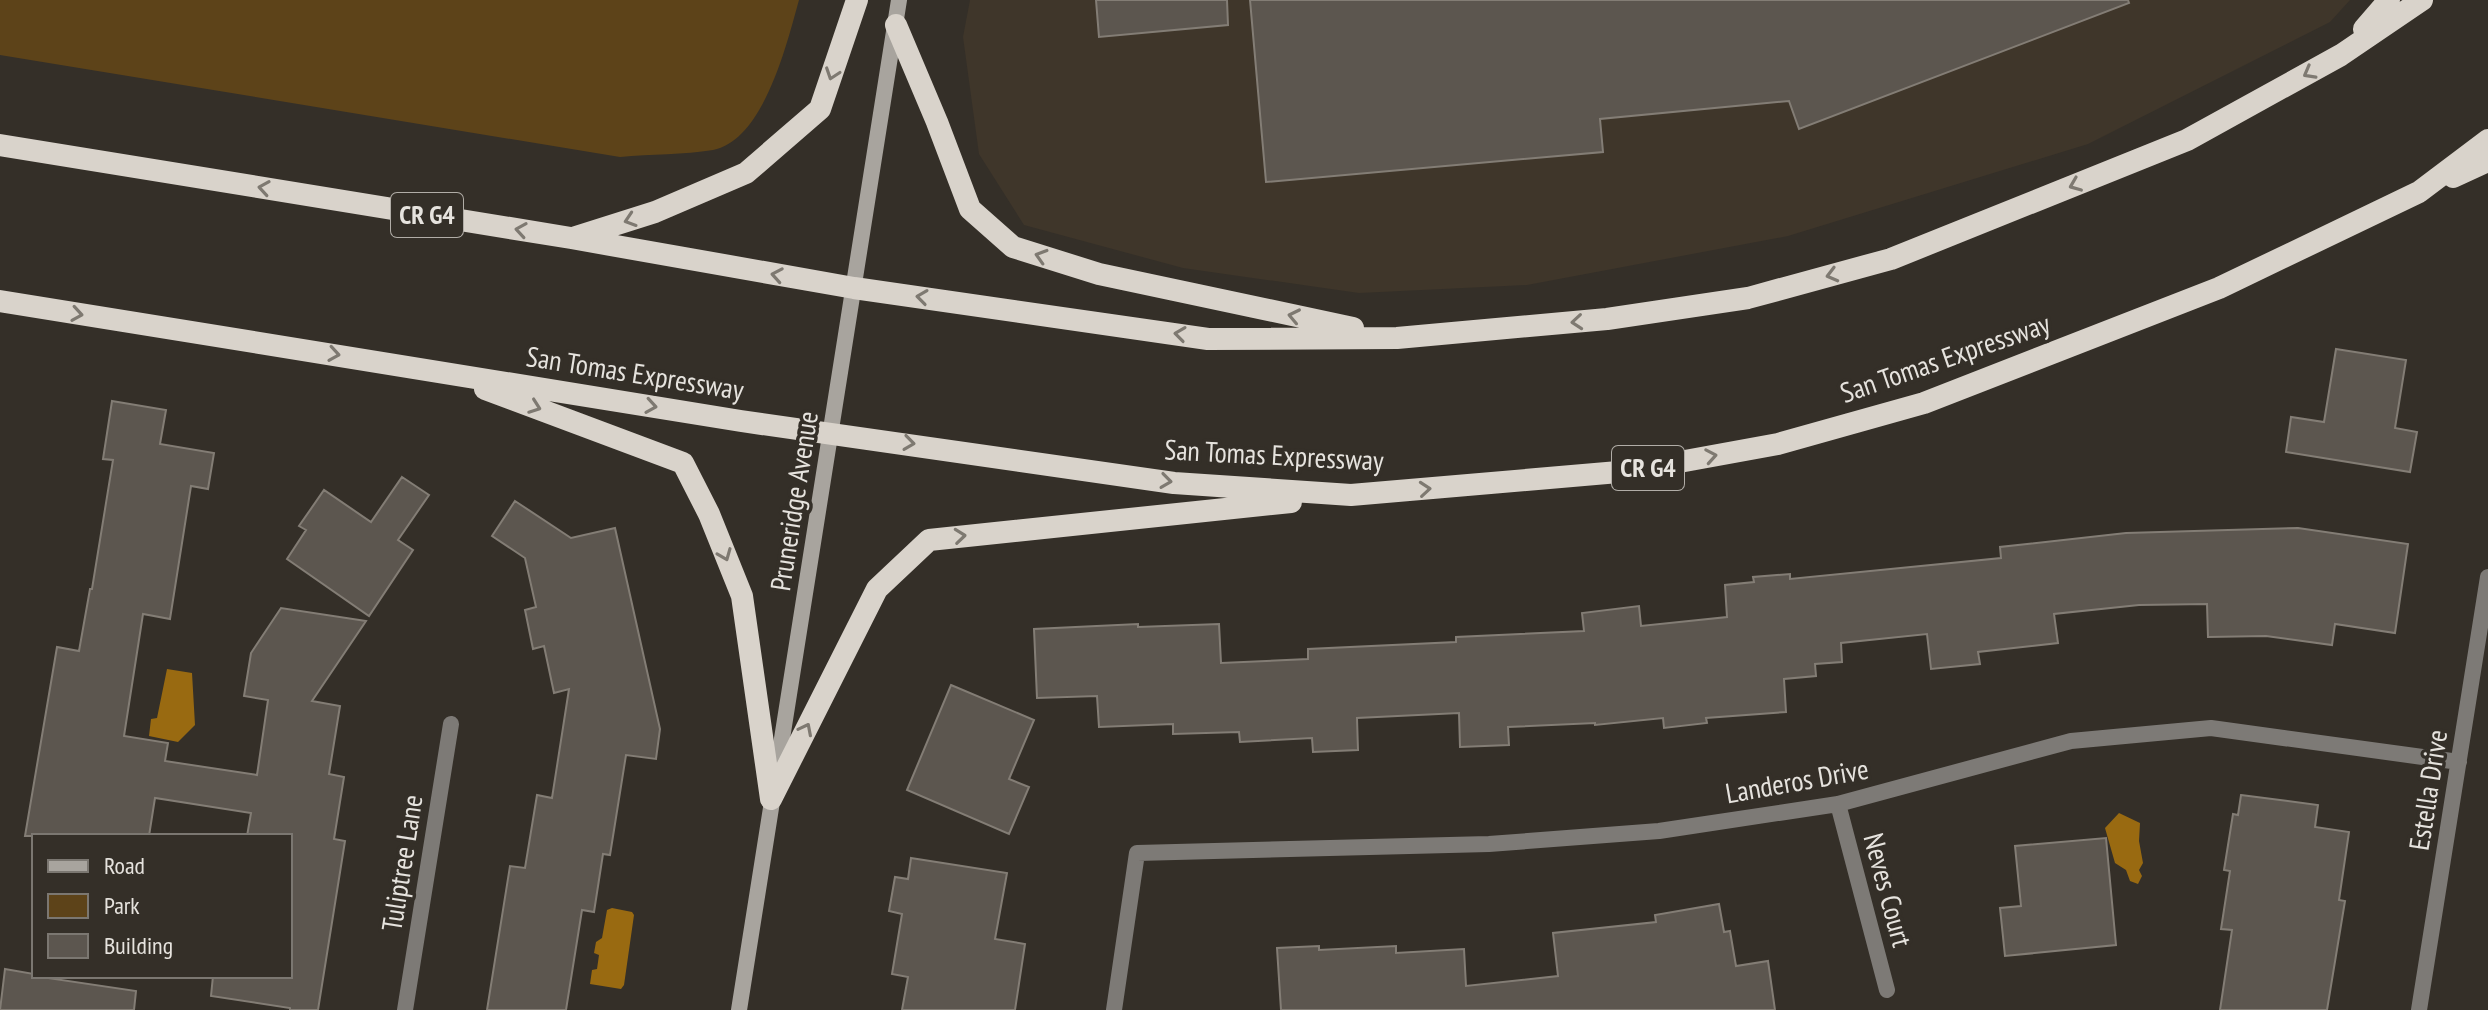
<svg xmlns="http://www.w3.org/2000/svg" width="2488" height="1010" font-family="'PT Sans Narrow',sans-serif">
	<rect width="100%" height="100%" fill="#342f28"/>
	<path fill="#3f362a" d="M970,0H2350L2330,22L2088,144L1788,236L1527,285L1359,293L1183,268L1024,225L979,154L963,37Z"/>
	<path fill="#5d4319" d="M0,0H799C787,43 764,140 713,150C684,155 651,154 620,157L0,55Z"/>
	<path fill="#996a11" d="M167,669L192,673L195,725L178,742L149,736L151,719L157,718Z
		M2119,813L2140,823L2139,841L2143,863L2139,870L2142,876L2138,884L2130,881L2126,870L2115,863L2105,828Z
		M612,908L632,912L634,915L624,985L621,989L590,984L592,970L597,969L599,955L594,953L596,942L602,938L607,910Z"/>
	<path fill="#5c564f" stroke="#837d75" stroke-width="2" d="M1096,0H1227L1228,25L1099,37Z
		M1250,0H2128L2129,3L1799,129L1789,101L1600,119L1603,152L1266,182Z
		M2336,349L2406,360L2395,428L2417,432L2410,472L2286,452L2291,417L2324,422Z
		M112,401L166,410L160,444L214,453L208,489L191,486L170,619L143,614L124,736L168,743L165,761L257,775L268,700L244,696L251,653L281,608L366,621L312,701L340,706L329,774L344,777L334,839L345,841L318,1010H290V1008L211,996L213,976H290V836H247L251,813L155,798L149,836H25L57,647L79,651L90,589H92L113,460L103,459Z
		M402,477L429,495L398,540L413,550L369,616L287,559L306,530L299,526L324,490L371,522Z
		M515,501L571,538L615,528L660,729L656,759L626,755L610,855L603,854L594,912L582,910L566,1010H487L510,866L525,868L537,795L552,798L569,689L554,693L544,646L533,649L525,610L536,607L525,558L492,536Z
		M2298,528L2408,544L2395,633L2335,624L2332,645L2266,636L2208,637L2207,604L2139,605L2054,614L2058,643L1978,652L1980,664L1931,669L1927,634L1841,643L1842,662L1815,664L1816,676L1784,679L1786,712L1706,718L1707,723L1664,728L1663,718L1595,725V723L1508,727L1509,745L1460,747L1459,713L1357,718L1358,750L1313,752L1312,738L1240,742L1239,732L1173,734V724L1099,727L1097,696L1037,698L1034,629L1138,624V627L1219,624L1221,663L1308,659V649L1456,642V637L1584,631L1582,613L1639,606L1641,626L1727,617L1725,585L1754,582L1753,577L1790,574V579L2001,558L2000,547L2126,533Z
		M951,685L1034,720L1009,779L1029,787L1009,834L907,790Z
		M2241,795L2318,805L2315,827L2349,832L2339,900L2345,901L2327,1010H2220L2232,930L2221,929L2230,871L2224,870L2233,814L2238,815Z
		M2106,838L2116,945L2005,956L2000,908L2021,906L2015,846Z
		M911,858L1007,873L995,939L1025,944L1015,1010H902L908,977L892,974L902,914L889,911L895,877L908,879Z
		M1719,904L1724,932L1730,931L1736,966L1768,961L1775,1010H1281L1277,948L1319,946V950L1396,946V953L1464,949L1466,986L1558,976L1553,933L1656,922L1655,915Z
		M5,969L34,974V976L136,991L134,1010H0Z"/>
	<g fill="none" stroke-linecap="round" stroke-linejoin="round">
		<path stroke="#7d7a76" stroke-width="16" d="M1838,804L1887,990
			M405,1010L451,724
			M1114,1010L1137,853L1489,844L1659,831L1838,804L2071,741L2211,728L2459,762
			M2419,1010L2488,577"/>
		<path stroke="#a8a49e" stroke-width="16" d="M739,1010L899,0"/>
		<path stroke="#d9d3cb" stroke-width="22" d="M896,25L937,122L970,209L1013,247L1099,274L1353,328
			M2364,29L2389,0
			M0,145L571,238L854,288L1208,339L1397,338L1607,319L1748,298L1891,259L2187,140L2341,55L2422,0
			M2453,177L2488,161
			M576,237L655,212L746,173L820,109L857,0
			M0,301L741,421L1174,483L1351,495L1630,471L1778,444L1924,403L2219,288L2419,192L2488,140
			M485,389L683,463L709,514L742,596L771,799
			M771,799L877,589L929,540L1291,502"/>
	</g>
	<defs><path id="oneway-chevron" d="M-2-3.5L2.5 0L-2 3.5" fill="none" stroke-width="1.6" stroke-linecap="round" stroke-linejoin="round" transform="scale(2)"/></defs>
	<g stroke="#7e7971">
		<use href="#oneway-chevron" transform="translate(2309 73) rotate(151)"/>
		<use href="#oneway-chevron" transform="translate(832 74) rotate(109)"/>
		<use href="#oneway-chevron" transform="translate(2075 185) rotate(158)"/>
		<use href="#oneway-chevron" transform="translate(264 188) rotate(-171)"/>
		<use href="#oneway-chevron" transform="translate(630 220) rotate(162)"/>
		<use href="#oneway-chevron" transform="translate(521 230) rotate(-171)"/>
		<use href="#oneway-chevron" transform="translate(1041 256) rotate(-163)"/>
		<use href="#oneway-chevron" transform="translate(777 275) rotate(-170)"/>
		<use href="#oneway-chevron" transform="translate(1832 275) rotate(165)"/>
		<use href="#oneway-chevron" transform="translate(922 297) rotate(-172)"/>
		<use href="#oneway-chevron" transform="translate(77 314) rotate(9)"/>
		<use href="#oneway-chevron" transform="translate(1294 316) rotate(-168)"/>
		<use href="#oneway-chevron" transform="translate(1577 322) rotate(175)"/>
		<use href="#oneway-chevron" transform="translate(1180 334) rotate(-172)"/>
		<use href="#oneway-chevron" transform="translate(334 354) rotate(9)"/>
		<use href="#oneway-chevron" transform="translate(651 406) rotate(9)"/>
		<use href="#oneway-chevron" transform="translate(535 407) rotate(20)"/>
		<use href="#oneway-chevron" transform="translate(909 443) rotate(8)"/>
		<use href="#oneway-chevron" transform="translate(1711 456) rotate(-10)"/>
		<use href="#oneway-chevron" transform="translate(1166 481) rotate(8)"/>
		<use href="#oneway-chevron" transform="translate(1425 489) rotate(-5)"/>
		<use href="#oneway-chevron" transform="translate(960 536) rotate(-6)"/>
		<use href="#oneway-chevron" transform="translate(725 555) rotate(68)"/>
		<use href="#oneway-chevron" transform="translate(806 729) rotate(-63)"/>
	</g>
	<g text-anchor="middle" stroke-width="7" stroke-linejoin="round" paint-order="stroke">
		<g fill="#342f28" stroke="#b1ada7" stroke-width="2">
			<rect x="391" y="193" width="72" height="44" rx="6"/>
			<rect x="1612" y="446" width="72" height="44" rx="6"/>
		</g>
		<g font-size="26" font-weight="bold" fill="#e6e3de">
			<text x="427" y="224">CR G4</text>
			<text x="1648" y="477">CR G4</text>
		</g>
		<g font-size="28" fill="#e6e3de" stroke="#342f28">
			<text transform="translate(1945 358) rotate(-19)" y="10">San Tomas Expressway</text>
			<text transform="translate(635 373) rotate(9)" y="10">San Tomas Expressway</text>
			<text transform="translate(1274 455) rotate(3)" y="10">San Tomas Expressway</text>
			<text transform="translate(794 501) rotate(-81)" y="10">Pruneridge Avenue</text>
			<text transform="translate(1797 781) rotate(-10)" y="10">Landeros Drive</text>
			<text transform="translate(2428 790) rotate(-81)" y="10">Estella Drive</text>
			<text transform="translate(402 863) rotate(-81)" y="10">Tuliptree Lane</text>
			<text transform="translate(1888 890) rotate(75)" y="10">Neves Court</text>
		</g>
	</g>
	<rect x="32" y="834" width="260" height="144" fill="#342f28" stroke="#7b7771" stroke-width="2"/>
	<rect x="48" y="860" width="40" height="12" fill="#a8a49e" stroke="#7b7771" stroke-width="2"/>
	<text x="104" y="874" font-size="24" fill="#e6e3de">Road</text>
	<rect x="48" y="894" width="40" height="24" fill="#5d4319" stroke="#7b7771" stroke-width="2"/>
	<text x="104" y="914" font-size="24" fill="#e6e3de">Park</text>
	<rect x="48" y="934" width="40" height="24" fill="#5c564f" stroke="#7b7771" stroke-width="2"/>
	<text x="104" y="954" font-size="24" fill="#e6e3de">Building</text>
</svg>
